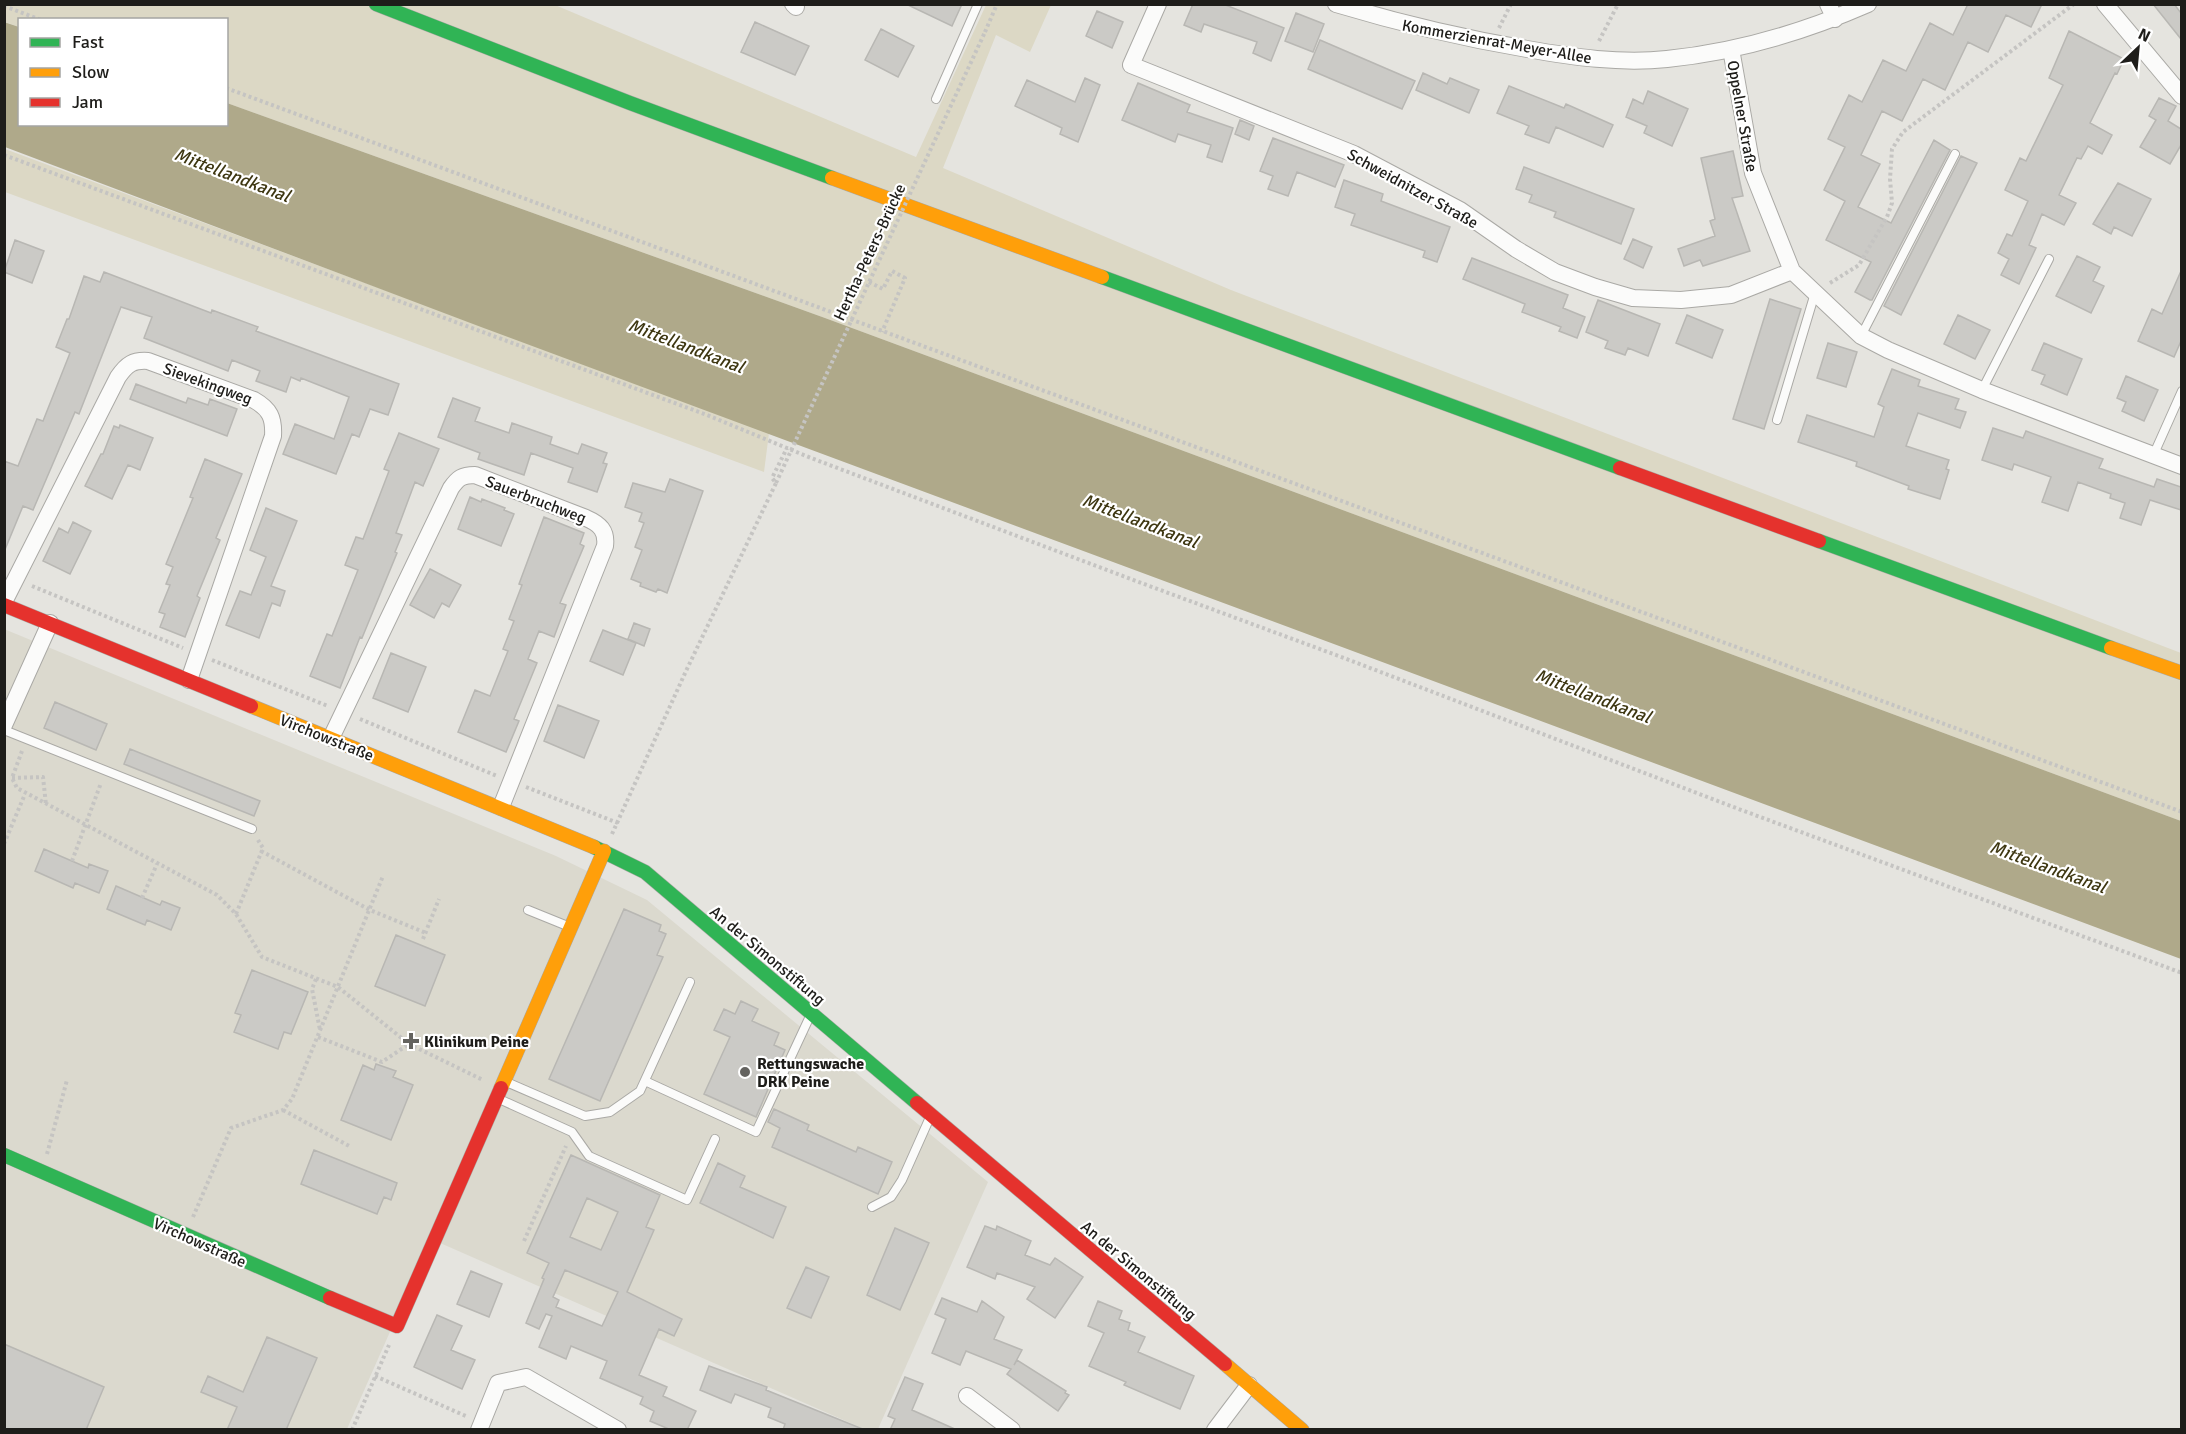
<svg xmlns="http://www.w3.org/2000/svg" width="2186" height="1434" font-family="Signika,sans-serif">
	<rect width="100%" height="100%" fill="#e5e4df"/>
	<path fill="#dbd9ce" d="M4,629L556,856L647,900L988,1182L878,1429H864L431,1239L347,1429H5Z"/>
	<path fill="#dcd8c5" d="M4,5H555L916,157L986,5H1051L1030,52L996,35L943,168L1231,290L2181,653V821L825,318L227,103L226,20H20L19,27L5,22Z
		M5,149L769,433L764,472L5,192Z"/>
	<path fill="#afa98a" d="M4,22L19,27L20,124H226L227,103L825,318L2181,821V959L481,327L5,147Z"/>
	<path fill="#cbcac6" stroke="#b8b7b3" stroke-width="1.5" fill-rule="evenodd" d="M906,4H962L952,26Z
		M1193,4H1223L1284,28L1271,61L1253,53L1257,42L1204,24L1201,32L1184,25Z
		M1968,4H2042L2031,27L2006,15L1988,52L1968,42L1945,90L1923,79L1902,121L1882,111L1861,155L1880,164L1858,207L1891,223L1934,140L1950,150L1872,300H1870L1855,292L1871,262L1826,240L1845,201L1824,190L1845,147L1828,139L1849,95L1862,102L1883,60L1906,71L1930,23L1953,35Z
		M2153,4H2174L2181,13V39Z
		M1097,11L1123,22L1112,48L1086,36Z
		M1296,13L1324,24L1313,52L1285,41Z
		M755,22L809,46L795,75L741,52Z
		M881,29L914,46L898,77L865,60Z
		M2069,31L2124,59L2117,74L2115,73L2090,123L2112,135L2102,154L2088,146L2081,159L2077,158L2059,195L2076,203L2064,225L2042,214L2029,245L2036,248L2019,284L2001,275L2009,259L1998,253L2007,234L2012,236L2028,201L2005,190L2020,158L2026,161L2063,85L2049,78Z
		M1320,40L1415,81L1402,109L1308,69Z
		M1423,73L1447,84L1450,78L1479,90L1469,113L1416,90Z
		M1085,78L1100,85L1078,142L1060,134L1062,128L1015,106L1027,80L1075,102Z
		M1138,83L1190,105L1187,112L1233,128L1222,162L1207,157L1211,145L1178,134L1175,142L1122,120Z
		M1509,86L1564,108L1566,104L1613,125L1603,147L1556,127L1549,143L1525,134L1529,126L1497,113Z
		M1648,91L1688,109L1672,146L1644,133L1647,126L1626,117L1633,99L1643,104Z
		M2159,98L2176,106L2168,121L2181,129V145L2170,164L2140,147L2156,120L2149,116Z
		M1240,120L1254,126L1249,140L1235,134Z
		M1273,138L1344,165L1335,187L1297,172L1288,196L1268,189L1273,176L1260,171Z
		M1733,151L1743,196L1732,198L1750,251L1703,266L1700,260L1684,266L1678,249L1715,236L1710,221L1715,219L1701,158Z
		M1961,156L1977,163L1901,315L1884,306Z
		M1524,167L1634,209L1621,244L1554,217L1556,212L1529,202L1532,195L1516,189Z
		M1344,180L1383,194L1381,201L1450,227L1437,262L1423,257L1425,251L1351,225L1355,214L1335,207Z
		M2118,183L2151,199L2132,236L2114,227L2111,234L2093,224Z
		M1633,239L1652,247L1643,268L1624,259Z
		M15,240L44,251L32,283L4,272Z
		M2077,256L2100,267L2093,281L2104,286L2091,313L2056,296Z
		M1472,258L1568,295L1563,308L1585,317L1577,338L1559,331L1561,327L1522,312L1525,304L1463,279Z
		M2181,271V341L2174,357L2138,341L2152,309L2162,314Z
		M104,272L211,313L212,310L258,327L256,331L399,384L388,415L370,409L359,437L352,434L336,474L283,454L295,424L334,439L349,397L301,378L300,381L291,377L286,392L256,381L260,371L232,360L228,371L144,338L152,317L121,307L79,414L75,412L33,510L23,506L4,552V461L18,466L37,419L43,421L70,353L56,347L67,319H69L84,276L100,282Z
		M1770,299L1801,309L1764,429L1733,419Z
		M1598,300L1660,324L1648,356L1628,348L1625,355L1605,348L1608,341L1586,332Z
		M1687,315L1723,330L1712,358L1676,343Z
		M1958,315L1990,330L1975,359L1944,344Z
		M1828,343L1857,352L1846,387L1817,378Z
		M2044,343L2082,359L2067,395L2041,384L2045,375L2032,370Z
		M1892,369L1920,380L1918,386L1959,399L1955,409L1966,412L1960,428L1918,413L1906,446L1949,460L1946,469L1949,470L1940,499L1908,489L1909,486L1856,466L1857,462L1798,442L1807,415L1874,437L1884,407L1878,404Z
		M2126,376L2158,390L2144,421L2122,411L2126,402L2117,398Z
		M136,384L186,403L188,398L208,405L210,399L237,409L227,436L130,399Z
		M453,398L480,408L475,421L509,433L512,423L552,437L550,444L578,454L582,444L607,453L603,463L607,464L597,492L568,482L573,468L531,453L524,475L478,459L480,453L438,437Z
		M120,425L153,438L140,470L128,465L112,499L85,486L101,454H103L114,426L119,428Z
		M1993,428L2023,438L2026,431L2045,438L2103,459L2099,468L2154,487L2157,479L2181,487V510L2150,500L2141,525L2120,518L2125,503L2110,498L2111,494L2078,482L2068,511L2042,502L2051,477L2014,464L2012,470L1982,460Z
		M399,433L439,449L423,486L415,482L396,533L402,535L395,552L397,553L362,638L360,637L340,688L310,676L327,634L332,636L358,570L345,565L356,537L363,539L389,471L384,469Z
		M205,459L242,474L216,538L220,540L197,596L200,598L185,637L160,627L165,614L159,612L170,585L166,584L173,567L166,564L193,498L190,497Z
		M670,479L703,491L667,593L658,589L656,592L640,586L641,583L631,579L642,550L635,547L644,523L639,521L642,513L625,507L633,483L665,492Z
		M470,497L481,502L482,499L505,508L504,510L514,514L501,546L458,529Z
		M266,508L297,521L271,586L285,591L280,606L272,603L259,638L226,625L240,591L251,595L266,557L250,550Z
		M544,517L584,533L580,544L584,546L560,603L566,605L554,637L539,631L528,659L537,663L514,719L519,721L506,752L458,732L475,690L490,696L508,651L503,649L514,621L509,619L522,585L519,584Z
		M73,522L91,531L70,574L43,561L59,528L68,533Z
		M430,569L461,585L449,607L442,603L434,618L410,605Z
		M634,623L650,629L644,646L628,639Z
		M603,630L636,643L623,675L590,661Z
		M391,653L426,667L408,712L373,698Z
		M55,702L107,724L96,750L44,728Z
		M558,705L599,721L584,758L544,741Z
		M130,749L260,801L254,816L124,764Z
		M44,849L88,868L89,864L108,871L99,893L75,883L73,888L35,871Z
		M116,886L160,905L162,901L180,908L171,930L147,920L145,925L107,909Z
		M624,909L661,925L659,931L666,934L657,955L663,957L600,1101L549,1079Z
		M396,935L445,955L425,1006L375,986Z
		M252,970L308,992L291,1034L284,1032L278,1049L234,1032L241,1015L235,1013Z
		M741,1001L758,1009L752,1021L779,1033L774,1045L785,1050L756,1117L704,1094L730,1037L714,1030L724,1009L735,1014Z
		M376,1064L396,1071L393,1077L413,1085L391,1140L341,1120L363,1065L374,1070Z
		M774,1109L809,1125L807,1130L856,1152L858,1147L892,1162L878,1194L772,1147L780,1128L768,1122Z
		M314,1150L397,1183L391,1200L384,1197L377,1214L301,1184Z
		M571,1155L660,1195L646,1227L654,1230L627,1292L682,1319L674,1336L659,1329L639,1375L667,1387L663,1396L696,1411L687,1430H671L650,1421L654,1411L640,1404L643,1397L600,1378L607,1361L571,1346L566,1359L539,1347L552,1316L546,1314L539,1329L526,1323L544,1279L542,1278L549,1263L527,1253ZM587,1198L618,1212L601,1250L570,1237ZM565,1270L618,1292L602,1326L556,1307L559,1300L553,1297Z
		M718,1163L745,1176L740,1187L786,1207L773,1238L700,1203Z
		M985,1226L996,1230L997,1226L1031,1241L1025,1255L1050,1265L1055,1258L1083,1277L1055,1318L1027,1299L1035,1287L997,1273L995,1279L967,1267Z
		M895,1228L929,1243L900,1310L867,1295Z
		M806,1267L829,1277L811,1318L787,1308Z
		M471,1271L502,1284L489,1317L457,1304Z
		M942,1298L977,1312L982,1301L1004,1317L994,1339L1022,1350L1014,1365L1017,1360L1066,1391L1065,1393L1069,1395L1058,1411L1007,1374L1011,1369L966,1351L960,1365L932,1353L946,1319L935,1314Z
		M1098,1301L1122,1311L1119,1319L1130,1323L1128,1330L1145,1337L1138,1352L1194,1376L1180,1409L1124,1385L1126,1382L1089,1366L1104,1333L1088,1326Z
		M437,1315L462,1326L451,1350L475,1360L462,1389L414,1367Z
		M267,1337L317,1358L286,1430H227L237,1407L201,1392L208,1376L243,1392Z
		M4,1344L104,1387L86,1430H4Z
		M709,1366L767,1387L766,1390L865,1430H783L785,1424L768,1417L771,1408L735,1394L731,1403L700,1390Z
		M905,1377L923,1384L912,1410L957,1430H890L895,1419L888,1416Z"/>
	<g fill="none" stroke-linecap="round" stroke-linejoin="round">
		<g stroke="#aaa9a5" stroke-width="10">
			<path id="lane" d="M936,99L978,4
				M1861,336L1955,154
				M1982,390L2049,259
				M1777,420L1815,293
				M2153,456L2182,391
				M4,730L252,829
				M528,910L570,927
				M504,1081L585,1116L610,1112L640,1091L690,982
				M645,1081L756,1132L811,1014
				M497,1098L572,1132L589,1156L687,1200L715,1139
				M872,1207L891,1197L902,1180L931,1115"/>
		</g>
		<g stroke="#aaa9a5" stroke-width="18">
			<path id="street" d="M793,4L796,7
				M1158,4L1131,65L1354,154L1460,210L1516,249L1555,272L1595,287L1633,298L1681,300L1731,295L1792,271
				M1336,4C1399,23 1462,38 1527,49C1573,57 1620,64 1667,59C1737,52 1804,32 1868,4
				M1828,4L1835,19
				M2105,4L2182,96
				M1731,49L1753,173L1792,271L1861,336L1888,350L1982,390L2182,466
				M4,602L118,377C127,364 133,360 148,361L254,400C270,409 274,418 273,436L189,680
				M4,725L50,623
				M331,738L451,488C458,478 462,475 475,475L586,518C600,524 607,531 605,546L501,807
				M967,1396L1012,1430
				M479,1430L498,1383L526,1377L618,1430
				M1215,1430L1249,1385"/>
		</g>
		<g stroke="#aaa9a5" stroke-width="15">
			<path id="fast" d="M376,4L630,103L832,178
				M1102,277L1620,468
				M1819,541L2111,648
				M594,847L645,872L917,1103
				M4,1155L330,1298"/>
		</g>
		<g stroke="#aaa9a5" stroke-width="15">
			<path id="slow" d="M832,178L1102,277
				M2111,648L2182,673
				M251,706L594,847
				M501,1088L604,851
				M1225,1364L1302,1430"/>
		</g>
		<g stroke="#aaa9a5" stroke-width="15">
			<path id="jam" d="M1620,468L1819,541
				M4,605L251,706
				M917,1103L1225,1364
				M330,1298L397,1326L501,1088"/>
		</g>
		<path stroke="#c5c4c2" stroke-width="4" stroke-dasharray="3 3" stroke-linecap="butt" d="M4,6L41,20
			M1499,28L1511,4
			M985,32L997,4
			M1599,41L1618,4
			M226,88L2182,812
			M4,155L707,415L811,458L1136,581L1344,658L1736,808L2182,973
			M869,282L883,289L892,271L905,278L882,332
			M1830,283L1859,265L1887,217L1892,203L1890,179L1892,149L1903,132L2074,4
			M32,586L183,648
			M212,660L328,706
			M360,719L497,776
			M22,751L12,778L17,788L217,895L236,914L262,957L338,987L409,1044L483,1080
			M12,778L43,777L46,805
			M526,787L618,823
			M612,834L686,671L776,483L772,478L787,448
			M4,844L25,794
			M261,851L370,910L426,933
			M72,861L101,783
			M142,898L157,864
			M236,914L263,848L258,840
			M423,939L439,899
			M316,979L312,989L320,1030
			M318,1037L382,1062L409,1044
			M283,1110L351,1147
			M47,1154L67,1080
			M193,1217L231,1128L283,1110L292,1099L383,876
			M524,1241L566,1146
			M375,1376L468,1417
			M352,1430L389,1345"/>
		<use href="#lane" stroke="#fbfbfa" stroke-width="8"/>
		<use href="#street" stroke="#fbfbfa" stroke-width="16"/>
		<use href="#fast" stroke="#30b455" stroke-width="14"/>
		<use href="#slow" stroke="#ff9f0a" stroke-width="14"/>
		<use href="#jam" stroke="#e5322d" stroke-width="14"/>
		<path stroke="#c5c4c2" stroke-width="4" stroke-dasharray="3 3" stroke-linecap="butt" d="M776,483L985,32"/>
	</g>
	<g fill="#64635f" stroke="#fff" stroke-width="2">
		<path d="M408 1032h6v6h6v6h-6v6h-6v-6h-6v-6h6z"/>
		<circle cx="745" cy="1072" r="6"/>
	</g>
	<g text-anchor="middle" stroke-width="4.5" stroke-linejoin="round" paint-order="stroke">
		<g font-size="16" fill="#1e1d1a" stroke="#fff">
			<text transform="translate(1497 41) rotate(10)" y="6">Kommerzienrat-Meyer-Allee</text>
			<text transform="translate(1743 116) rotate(80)" y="6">Oppelner Straße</text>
			<text transform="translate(1413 188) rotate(29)" y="6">Schweidnitzer Straße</text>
			<text transform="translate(869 252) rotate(-65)" y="6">Hertha-Peters-Brücke</text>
			<text transform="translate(208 383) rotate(20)" y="6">Sievekingweg</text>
			<text transform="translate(536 499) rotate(21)" y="6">Sauerbruchweg</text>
			<text transform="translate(327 737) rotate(22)" y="6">Virchowstraße</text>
			<text transform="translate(768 955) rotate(40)" y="6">An der Simonstiftung</text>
			<text transform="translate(200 1242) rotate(24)" y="6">Virchowstraße</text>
			<text transform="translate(1139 1270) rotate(40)" y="6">An der Simonstiftung</text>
		</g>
		<g font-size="16" font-weight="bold" fill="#1e1d1a" stroke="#fff" text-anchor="start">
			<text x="424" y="1047">Klinikum Peine</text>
			<text x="757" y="1069">Rettungswache<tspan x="757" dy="18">DRK Peine</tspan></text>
		</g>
		<g font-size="18" font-style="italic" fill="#3e3712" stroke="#fff">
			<text transform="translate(232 175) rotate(21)" y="6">Mittellandkanal</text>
			<text transform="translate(686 346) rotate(21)" y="6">Mittellandkanal</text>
			<text transform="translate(1140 521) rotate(21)" y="6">Mittellandkanal</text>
			<text transform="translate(1593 696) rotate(21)" y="6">Mittellandkanal</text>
			<text transform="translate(2048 867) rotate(20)" y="6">Mittellandkanal</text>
		</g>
	</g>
	<rect width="2186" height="1434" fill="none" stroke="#1e1d1a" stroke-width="12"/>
	<rect x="18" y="18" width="210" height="108" fill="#ffffff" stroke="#a5a5a3" stroke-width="1.5"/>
	<rect x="30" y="38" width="30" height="9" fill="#30b455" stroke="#a5a5a3" stroke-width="1.5"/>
	<text x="72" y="48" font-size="18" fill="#1e1d1a">Fast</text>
	<rect x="30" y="68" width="30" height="9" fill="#ff9f0a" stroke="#a5a5a3" stroke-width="1.5"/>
	<text x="72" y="78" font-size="18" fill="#1e1d1a">Slow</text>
	<rect x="30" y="98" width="30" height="9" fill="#e5322d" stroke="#a5a5a3" stroke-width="1.5"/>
	<text x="72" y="108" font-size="18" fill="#1e1d1a">Jam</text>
	<g transform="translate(2138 48) rotate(26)" stroke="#ffffff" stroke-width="4.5" paint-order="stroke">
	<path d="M0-4.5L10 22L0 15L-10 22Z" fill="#1e1d1a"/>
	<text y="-9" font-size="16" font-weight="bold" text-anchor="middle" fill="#1e1d1a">N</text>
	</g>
</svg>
